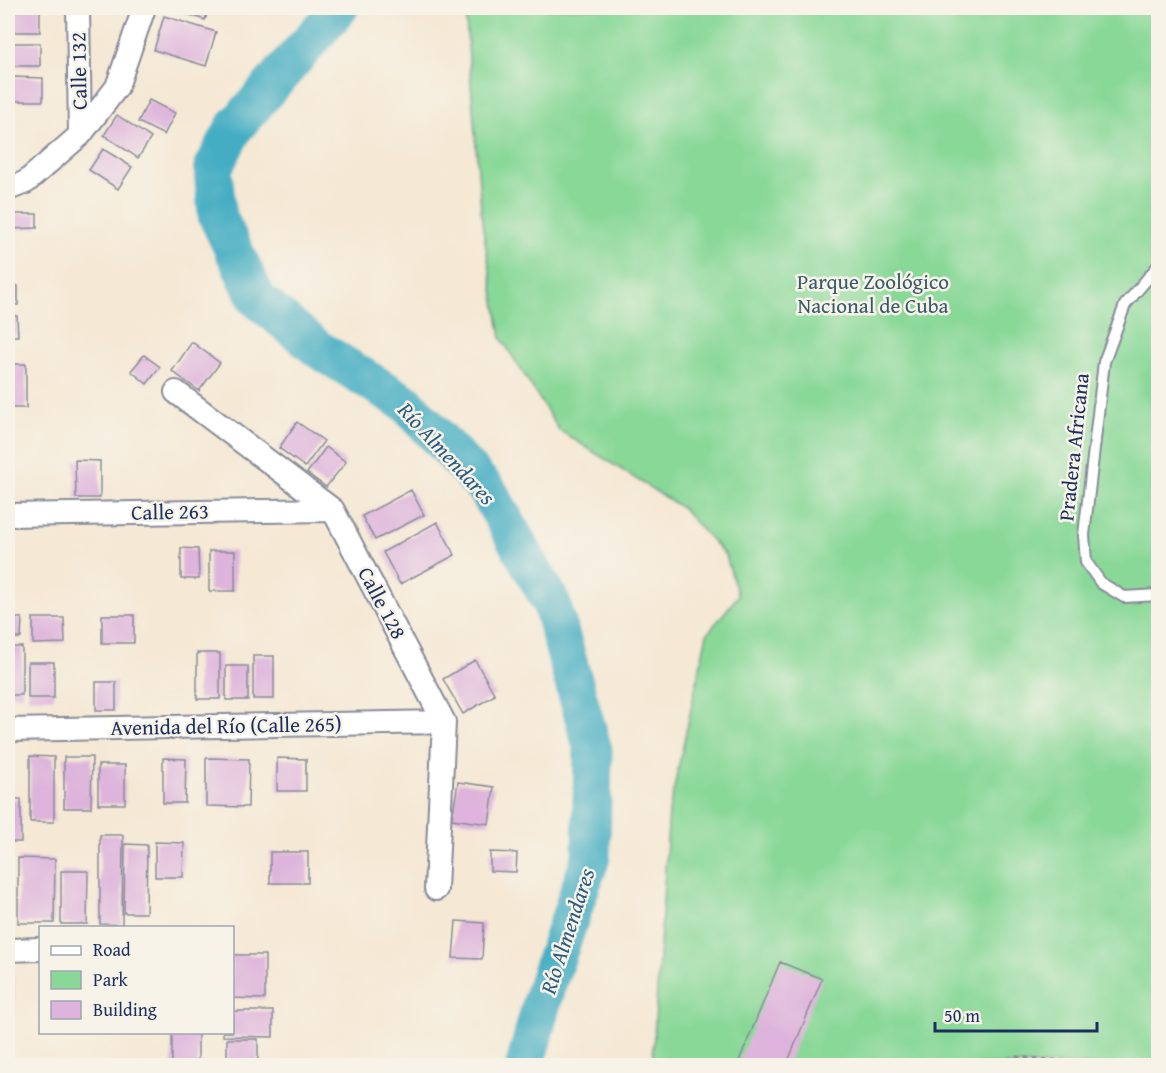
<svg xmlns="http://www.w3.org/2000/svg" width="1166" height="1073" font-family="'Gentium Book Plus',serif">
	<rect width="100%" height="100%" fill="#f7f3e8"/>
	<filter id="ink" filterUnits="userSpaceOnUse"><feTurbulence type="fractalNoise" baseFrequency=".0167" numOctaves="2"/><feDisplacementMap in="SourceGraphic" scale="12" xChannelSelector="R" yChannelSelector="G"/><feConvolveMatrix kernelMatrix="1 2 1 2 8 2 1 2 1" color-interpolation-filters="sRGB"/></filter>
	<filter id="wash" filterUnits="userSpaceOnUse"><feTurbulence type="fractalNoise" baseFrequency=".008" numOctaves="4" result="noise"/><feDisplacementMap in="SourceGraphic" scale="24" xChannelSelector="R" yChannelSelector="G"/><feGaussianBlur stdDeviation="1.35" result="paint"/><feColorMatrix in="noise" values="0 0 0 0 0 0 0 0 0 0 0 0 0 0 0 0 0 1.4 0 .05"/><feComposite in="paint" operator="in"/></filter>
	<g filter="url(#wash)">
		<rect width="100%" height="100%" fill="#f5e8d4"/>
		<path fill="#89d898" stroke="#52847b" stroke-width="1.5" d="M465,8H1158V1065H652L669,811L707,634L738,596L726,556L682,508L559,430L501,338L482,222Z"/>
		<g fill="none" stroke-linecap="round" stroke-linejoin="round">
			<path stroke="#44adc3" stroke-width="39" d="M339,8L234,128L213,168L217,215L257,299L318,349L407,404L488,491L551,602L593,750L591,857L545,990L525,1066"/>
		</g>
		<g id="blocks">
			<path fill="#deb4dc" d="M8,8H40V32H8Z
				M169,8H209L205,20Z
				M164,16L216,32L206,66L154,50Z
				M8,43H40V66H8Z
				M13,77L43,78V101H13Z
				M149,100L175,113L164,135L138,122Z
				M117,115L151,138L138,158L104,135Z
				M103,149L132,167L118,189L89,170Z
				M8,214H37V228L8,229Z
				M8,286H18V305L8,304Z
				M8,316H17L18,336H8Z
				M192,342L220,363L199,391L172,371Z
				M144,355L160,367L147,384L131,371Z
				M8,364H26V408H8Z
				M297,422L324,441L305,467L279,448Z
				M326,447L346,462L326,487L307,473Z
				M75,460L100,461V498H76Z
				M411,490L424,515L375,540L362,516Z
				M437,522L455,555L400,584L383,552Z
				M181,548L198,549L199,579H181Z
				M209,551H235V591H209Z
				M102,615H134V643H102Z
				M8,618H22L21,638H8Z
				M33,618H64L65,643L33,644Z
				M8,647H22V695H8Z
				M197,653H220V699H197Z
				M253,656H274V699H253Z
				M475,660L495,695L463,714L443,679Z
				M28,662H54V698H28Z
				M226,666H248V700H226Z
				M96,682H116V710H96Z
				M30,756L54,757V822H30Z
				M64,757H92L91,808H64Z
				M163,758L186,759L185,803H163Z
				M206,758L249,759L248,807L206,806Z
				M277,758L306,759V791H277Z
				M98,765H125V804H98Z
				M458,782L494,787L489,824L452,819Z
				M8,799H21V842H8Z
				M100,835H123L122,925L100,924Z
				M155,842L184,843L183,877H155Z
				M125,844L147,845L146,913H124Z
				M270,852H308V883H270Z
				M490,852L517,853L516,872L490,871Z
				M18,858L55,859L54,923H18Z
				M61,871H88L87,924H61Z
				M456,921L484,923L482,959L453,958Z
				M232,955H265V999L232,998Z
				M780,962L822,979L786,1066H737Z
				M8,977H14V1017H8Z
				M232,1011H273V1037L223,1036V1032H232Z
				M172,1032H198V1066H172Z
				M227,1039H258V1066H227Z"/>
		</g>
	</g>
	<g filter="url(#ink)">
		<use href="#blocks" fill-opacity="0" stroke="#888c99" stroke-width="1.5"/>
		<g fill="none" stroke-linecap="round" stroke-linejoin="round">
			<g stroke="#888c99" stroke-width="14">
				<path id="service" d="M1158,266L1125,305L1104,362L1084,535L1086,562L1101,583L1124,597L1158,595"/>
			</g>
			<g stroke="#888c99" stroke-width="26">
				<path id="minor" d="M78,8L80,135
					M8,189L26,182L80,135L117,87L144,8
					M176,392L333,510L444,722L436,889
					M8,515L333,510
					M8,730L444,722
					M8,950L40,949"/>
			</g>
			<path stroke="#888c99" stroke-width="4" stroke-dasharray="4.5 4.5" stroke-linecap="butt" d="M1001,1066L1012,1057L1114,1066"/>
			<use href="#service" stroke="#fff" stroke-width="10"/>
			<use href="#minor" stroke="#fff" stroke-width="22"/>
		</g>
	</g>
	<g text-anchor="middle" stroke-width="5" stroke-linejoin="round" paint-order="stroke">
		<g font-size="21" fill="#1b2f5e" stroke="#f7f3e8">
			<text transform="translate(79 71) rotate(-91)" y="7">Calle 132</text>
			<text transform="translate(1074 447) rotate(-84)" y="7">Pradera Africana</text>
			<text transform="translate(170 512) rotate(-1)" y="7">Calle 263</text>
			<text transform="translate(382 603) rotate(62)" y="7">Calle 128</text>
			<text transform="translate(226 726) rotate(-1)" y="7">Avenida del Río (Calle 265)</text>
		</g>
		<g font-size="21" fill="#36596c" stroke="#f7f3e8">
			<text x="873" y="289">Parque Zoológico<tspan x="873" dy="24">Nacional de Cuba</tspan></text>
		</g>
		<g font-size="22" font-style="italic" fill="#295b81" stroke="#f7f3e8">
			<text transform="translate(447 453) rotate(47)" y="8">Río Almendares</text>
			<text transform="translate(567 931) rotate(-72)" y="8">Río Almendares</text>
		</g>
	</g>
	<rect width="1166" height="1073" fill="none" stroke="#f7f3e8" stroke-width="30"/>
	<rect x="39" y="926" width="195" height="108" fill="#f7f3e8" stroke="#9fa5b1" stroke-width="1.5"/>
	<rect x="51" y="946" width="30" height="9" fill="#ffffff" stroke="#9fa5b1" stroke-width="1.5"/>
	<text x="93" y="956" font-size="18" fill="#1b2f5e">Road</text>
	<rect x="51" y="971" width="30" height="18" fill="#89d898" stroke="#9fa5b1" stroke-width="1.5"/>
	<text x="93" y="986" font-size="18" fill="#1b2f5e">Park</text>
	<rect x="51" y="1001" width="30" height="18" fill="#deb4dc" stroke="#9fa5b1" stroke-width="1.5"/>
	<text x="93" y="1016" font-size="18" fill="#1b2f5e">Building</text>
	<path d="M935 1022v9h162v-9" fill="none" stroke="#1b2f5e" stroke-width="3"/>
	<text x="944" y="1022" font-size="18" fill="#1b2f5e" stroke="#f7f3e8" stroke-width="4.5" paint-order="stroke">50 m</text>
</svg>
